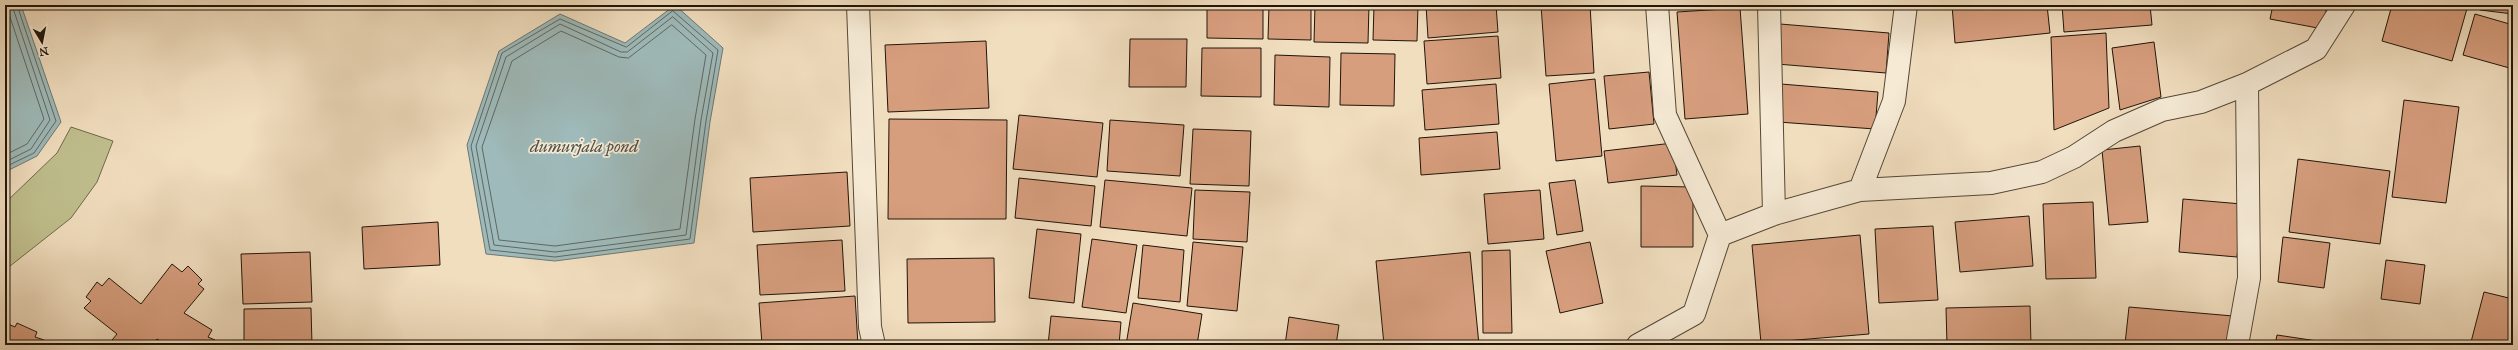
<svg xmlns="http://www.w3.org/2000/svg" width="2518" height="350" font-family="'IM FELL Great Primer',serif">
	<rect width="100%" height="100%" fill="#f1debf"/>
	<filter id="stains"><feTurbulence type="fractalNoise" baseFrequency=".005" numOctaves="4"/><feColorMatrix values="0 0 0 0 .2 0 0 0 0 .09 0 0 0 0 .02 0 0 0 .5 -.17"/></filter>
	<radialGradient id="worn" r=".72"><stop offset=".6" stop-color="#630" stop-opacity="0"/><stop offset="1" stop-color="#630" stop-opacity=".3"/></radialGradient>
	<path fill="#c0c08e" stroke="#706a4c" d="M71,127L113,141L97,182L71,218L5,270V203L57,153Z"/>
	<path fill="#9ebaba" stroke="#6c7873" d="M5,5H21L61,122L37,156L5,172Z
		M675,5L723,48L710,122L694,243L555,261L486,254L467,145L499,51L560,14L625,43Z"/>
	<g fill="none" stroke-linecap="round" stroke-linejoin="round">
		<path stroke="#5f6862" stroke-width="1" d="M673,11L718,50L706,121L690,239L555,257L490,250L471,146L502,53L560,19L626,47Z
			M673,17L713,53L701,120L686,235L555,252L494,245L476,146L506,57L560,24L621,52H627Z
			M672,25L706,55L695,119L680,229L555,246L499,240L482,147L512,61L561,31L619,57L628,58Z
			M5,155L27,144L44,119L6,5
			M5,162L31,149L50,120L12,5
			M5,167L34,153L56,121L17,5"/>
	</g>
	<path fill="#d79e7e" stroke="#201509" d="M1207,5H1263V39L1207,38Z
		M1269,5H1311V40L1268,39Z
		M1315,5H1369L1368,43L1314,42Z
		M1374,5H1418L1417,41L1373,40Z
		M1426,5H1496L1498,32L1428,38Z
		M1541,5H1590L1594,73L1546,76Z
		M1952,5H2047L2050,33L1955,43Z
		M2062,5H2150L2152,25L2064,32Z
		M2273,5H2327L2323,29L2270,19Z
		M2392,5H2468L2452,61L2382,41Z
		M2480,5H2513V14L2480,10Z
		M1740,8L1748,114L1685,119L1677,12Z
		M2475,14L2513,25V69L2463,55Z
		M1780,24L1889,33L1886,73L1777,64Z
		M2106,33L2109,108L2054,130L2051,37Z
		M1498,36L1501,78L1427,84L1424,41Z
		M1130,39H1187L1186,87H1129Z
		M986,41L989,108L888,112L885,45Z
		M2154,42L2161,97L2120,110L2112,48Z
		M1202,48H1261V97L1201,96Z
		M1341,53L1395,54L1394,106L1340,105Z
		M1275,55L1330,57L1329,107L1274,105Z
		M1649,72L1654,124L1609,129L1604,76Z
		M1595,79L1602,156L1556,161L1549,84Z
		M1496,84L1499,124L1425,130L1422,90Z
		M1781,84L1878,92L1875,129L1778,122Z
		M2404,100L2459,107L2446,203L2392,197Z
		M1019,115L1103,123L1097,177L1013,169Z
		M889,119L1007,120L1006,219H888Z
		M1110,120L1184,125L1180,176L1107,171Z
		M1193,129L1251,131L1249,186L1190,184Z
		M1497,132L1500,169L1421,175L1419,138Z
		M1673,143L1677,175L1608,183L1604,151Z
		M2140,146L2148,222L2109,225L2102,150Z
		M2298,159L2390,171L2380,244L2289,232Z
		M847,172L850,226L753,232L750,178Z
		M1019,178L1095,186L1091,226L1015,218Z
		M1105,180L1192,188L1187,236L1100,227Z
		M1575,180L1583,231L1557,235L1549,183Z
		M1641,186L1693,187V247H1641Z
		M1195,190L1250,192L1247,242L1193,239Z
		M1540,190L1544,239L1488,244L1484,194Z
		M2183,199L2242,204L2237,257L2179,252Z
		M2093,202L2096,278L2046,279L2043,204Z
		M2029,216L2033,266L1960,272L1955,222Z
		M438,222L440,265L364,269L362,227Z
		M1933,226L1938,300L1879,303L1875,229Z
		M1037,229L1081,234L1074,303L1029,298Z
		M1860,235L1869,334L1761,343L1752,245Z
		M2283,237L2330,243L2324,288L2278,282Z
		M1092,239L1137,245L1126,313L1082,307Z
		M842,240L845,291L760,295L757,245Z
		M1193,242L1243,247L1237,311L1187,306Z
		M1590,242L1603,303L1560,313L1546,251Z
		M1143,245L1184,250L1180,302L1138,298Z
		M1510,250L1512,333H1483L1482,251Z
		M310,252L312,302L243,304L241,254Z
		M1470,252L1479,345H1384L1376,261Z
		M994,258L995,322L908,323L907,259Z
		M2386,260L2425,265L2420,304L2381,299Z
		M172,264L182,272L188,266L202,280L198,284L204,289L184,313L212,330L208,337L215,340L213,345H167L157,339L152,345H108L117,334L84,308L91,301L86,297L97,282L102,286L109,278L141,304Z
		M2484,292L2513,299V345H2485L2471,342Z
		M855,296L858,345H762L759,303Z
		M1133,303L1202,314L1197,345H1126Z
		M2030,306L2031,345H1947L1946,308Z
		M2129,307L2233,316L2230,345L2125,344Z
		M311,308L312,345H244V309Z
		M1051,316L1121,322L1119,345H1048Z
		M1289,317L1339,325L1336,345H1285Z
		M6,323L15,327L17,323L37,332L35,337L44,340L42,345H5Z
		M2277,335L2344,345H2275Z"/>
	<g fill="none" stroke-linecap="round" stroke-linejoin="round">
		<g stroke="#544736" stroke-width="24">
			<path id="street" d="M858,5L870,327L874,345
				M1657,5L1665,115L1720,235
				M1769,5L1774,214
				M1860,190L1991,183L2042,172L2074,157L2114,131L2162,110L2201,102L2247,84L2316,49L2344,5
				M1638,345L1694,314L1720,235L1774,214L1860,190L1894,101L1906,5
				M2237,345L2249,278L2247,84"/>
		</g>
		<use href="#street" stroke="#f6ead5" stroke-width="22"/>
	</g>
	<g text-anchor="middle" stroke-width="3.5" stroke-linejoin="round" paint-order="stroke">
		<g font-size="17" font-style="italic" fill="#4c4f47" stroke="#f6ead5">
			<text x="584" y="152">dumurjala pond</text>
		</g>
	</g>
	<rect width="2518" height="350" fill="none" stroke="#f1debf" stroke-width="20"/>
	<rect x="6" y="6" width="2506" height="338" fill="none" stroke="#201509" stroke-width="2"/>
	<rect x="10" y="10" width="2498" height="330" fill="none" stroke="#201509"/>
	<g transform="translate(42 42) rotate(170)" stroke="#f6ead5" stroke-width="3" paint-order="stroke">
	<path d="M0-3L7 15L0 10L-7 15Z" fill="#201509"/>
	<text y="-6" font-size="11" font-weight="bold" text-anchor="middle" fill="#201509">N</text>
	</g>
	<rect width="100%" height="100%" filter="url(#stains)"/>
	<rect width="100%" height="100%" fill="url(#worn)"/>
</svg>
